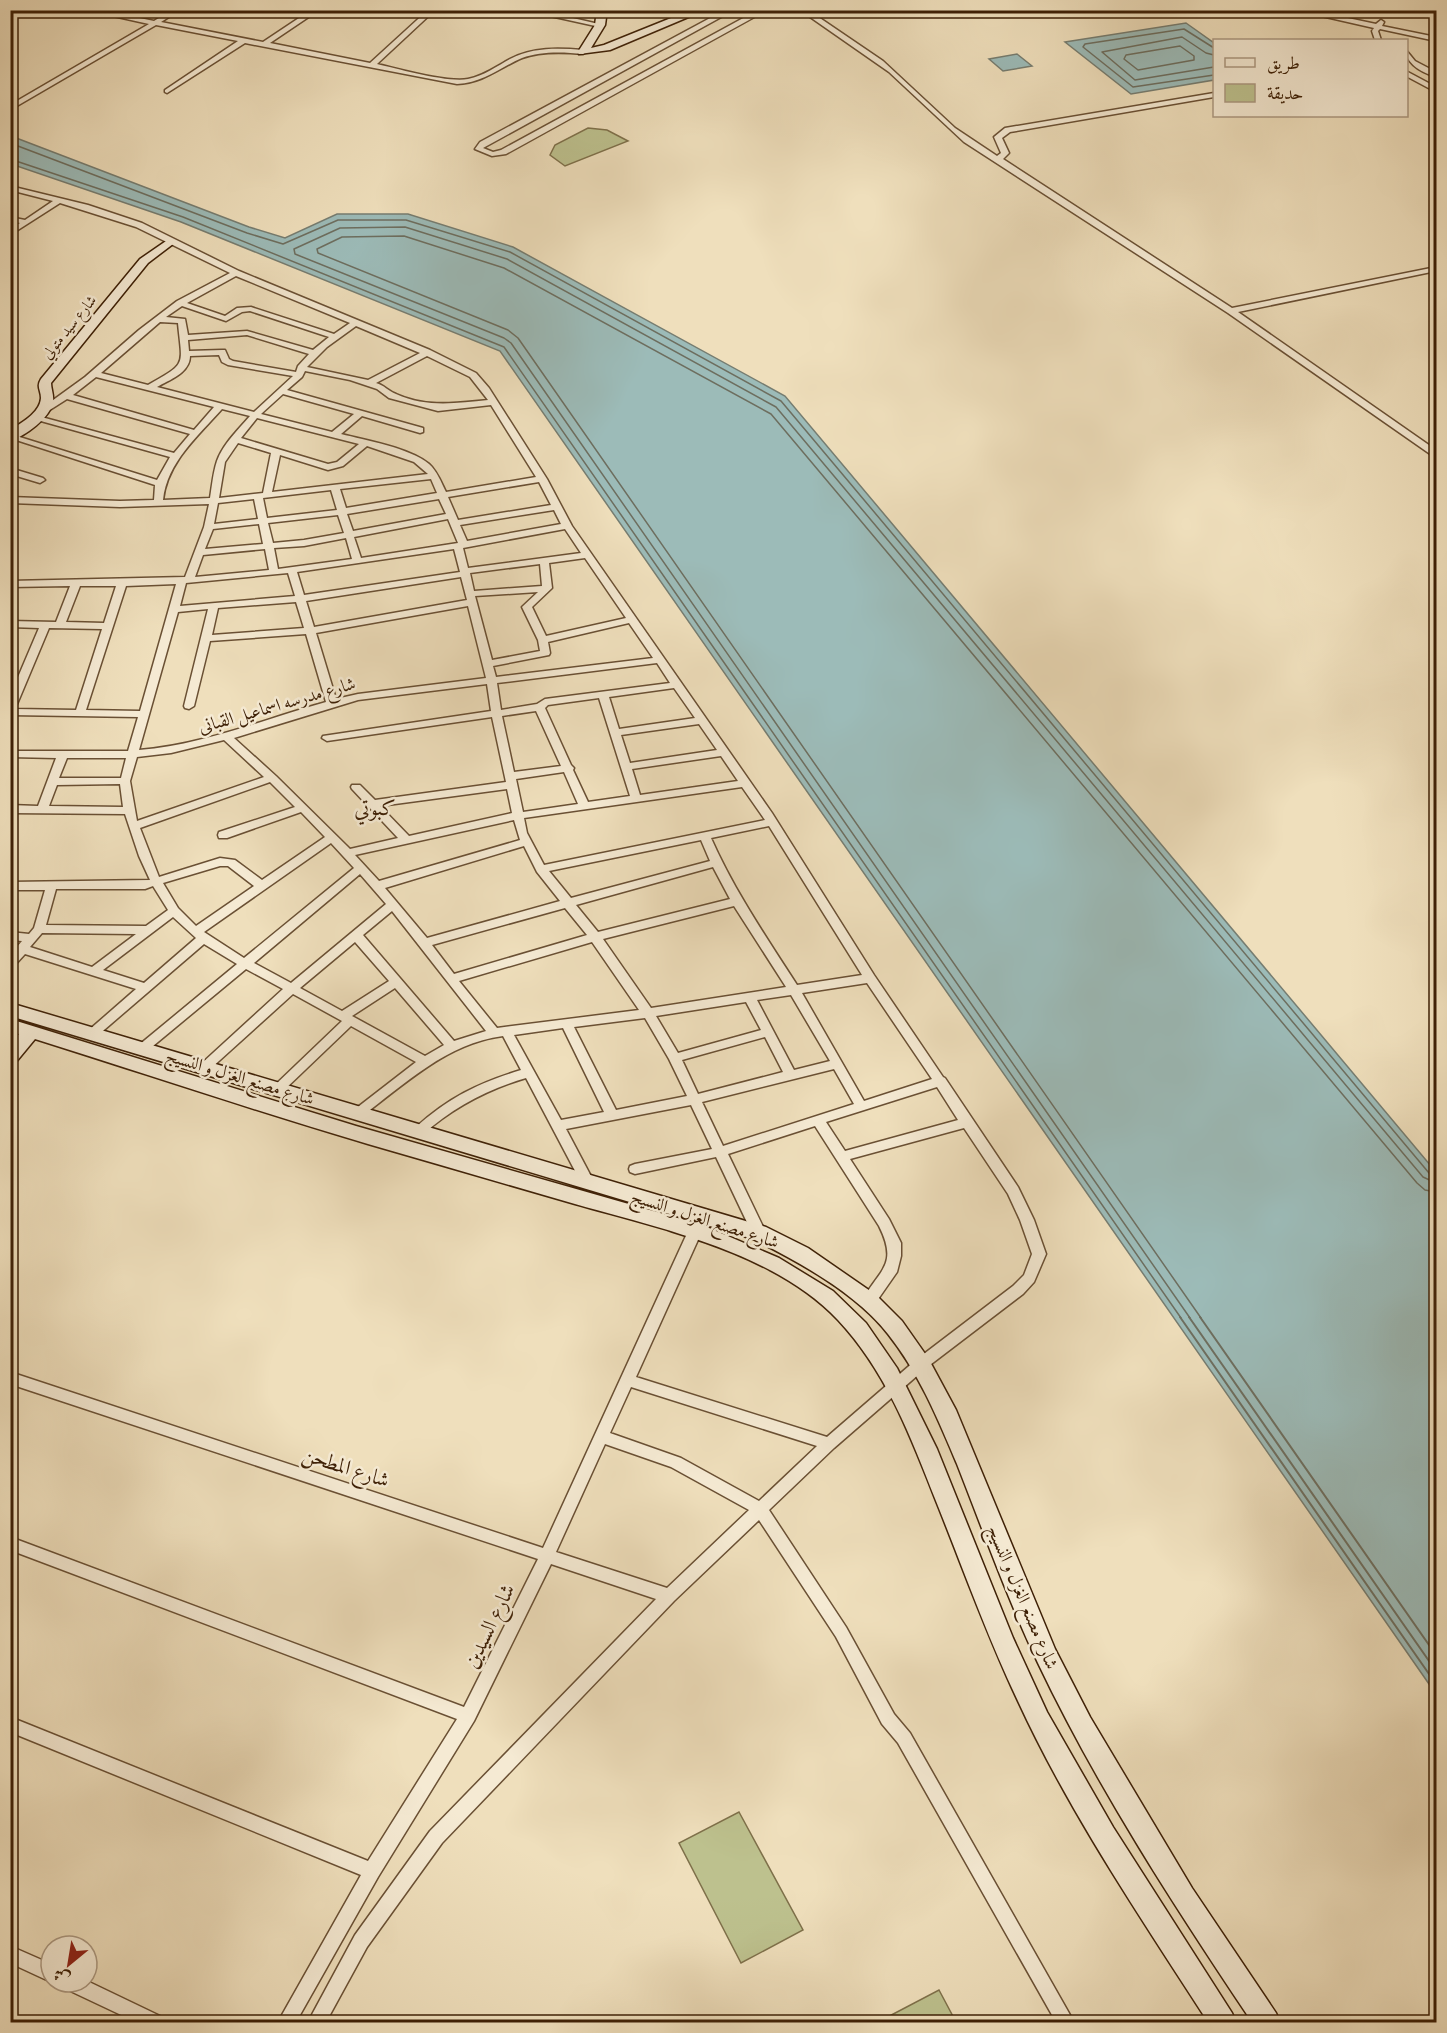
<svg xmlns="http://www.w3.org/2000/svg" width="1447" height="2033" font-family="Alegreya,Amiri,serif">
	<rect width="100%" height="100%" fill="#efdfbc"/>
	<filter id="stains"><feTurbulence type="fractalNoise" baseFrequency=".00333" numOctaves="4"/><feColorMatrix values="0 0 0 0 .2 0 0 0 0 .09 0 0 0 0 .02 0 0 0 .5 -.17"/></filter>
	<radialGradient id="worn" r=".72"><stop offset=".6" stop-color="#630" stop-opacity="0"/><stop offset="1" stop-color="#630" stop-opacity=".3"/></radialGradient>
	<path fill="#bdc18e" stroke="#7e704a" stroke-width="1.5" d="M588,128L607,130L628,141L565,166L550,155L555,145Z
		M739,1812L803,1930L741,1963L679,1843Z
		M939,1990L956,2022H878Z"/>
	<path fill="#9cbbb8" stroke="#767d71" stroke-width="1.5" d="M1186,23L1214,43V80L1131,94L1065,42Z
		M1017,54L1032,66L1003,71L989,59Z
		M11,136L249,227L285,238L337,214H408L513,247L785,396L1436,1172V1694L500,351L181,222L11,164Z"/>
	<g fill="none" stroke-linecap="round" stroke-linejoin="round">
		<path stroke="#6d6e5f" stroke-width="1.5" d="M1180,46L1194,56V60L1138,70L1124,59L1126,55Z
			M1214,48L1184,29L1085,44L1083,47L1133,87L1214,75
			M1214,55L1206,53L1182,37L1102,52L1135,80L1214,67
			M10,143L247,233L283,244L338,220H406L510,252L781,401L1429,1173L1436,1175
			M10,159L183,217L504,347L1181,1318
			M1190,1318L511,343L504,338L295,254L294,249L340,228L405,227L507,259L776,407L1423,1177L1436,1183
			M1201,1318L518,338L508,330L318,253L317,249L342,237L404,236L504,268L771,414L1417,1183L1425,1190L1436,1192"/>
		<path stroke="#6d6e5f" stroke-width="2" d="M1180,1317L1436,1684
			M1189,1317L1436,1671
			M1200,1317L1436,1655"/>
		<g stroke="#6a5034" stroke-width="3">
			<path id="street" d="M86,10H101L154,21L172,10H180L161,22L263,42L311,10H319L270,43L370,63L428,10H435L377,64C399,69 448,83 468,79C484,76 497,66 510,59C533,47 558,48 583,50L586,52L583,54C563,52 541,51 522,58C499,68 483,83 457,84L245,43L167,93L165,92V90L238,41L156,25L10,110V105L149,24Z
				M523,10H538L603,25L600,27Z
				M725,10H734L483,148L493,152L501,150L758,10H767L506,154L492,156L475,149L480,142Z
				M800,10H808L883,61L955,128L997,156L1001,153L994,137L1005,128L1214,93V97L1010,132L1002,138L1009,153L1003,159L1232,308L1436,267V271L1238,312L1436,450V457L1433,456L1228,313L964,142L889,72Z
				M1295,10H1310L1376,24L1381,20L1384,22L1382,26L1436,37V41L1380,29L1378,31L1381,40H1375L1372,31L1374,28Z
				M1406,50L1415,61L1436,72V77C1424,73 1406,65 1406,50Z
				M1406,71L1436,87V92L1406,76Z
				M10,186L88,205L142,223L239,271L430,350L476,373L489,388L547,479L572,526L772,813L874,975L943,1077L945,1078L1018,1187L1034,1220L1046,1254L1034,1282L1023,1294L926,1368L834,1448L769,1510L846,1627L894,1714L910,1733L1074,2022H1056L898,1743L882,1724L836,1637L759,1520L674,1601L442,1843L367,1947L326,2022H308L355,1935L430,1831L656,1599L551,1564L474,1721L378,1877L296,2022H278L361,1875L10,1732V1717L368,1861L457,1719L10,1550V1537L464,1707L538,1559L10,1384V1372L543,1548L690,1227L695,1226L700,1227L702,1231L636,1377L827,1437L916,1360L1013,1286L1024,1275L1032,1254L1020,1220L1008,1194L964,1128L850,1159L889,1219L901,1243V1256L897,1272L874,1305L869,1307L864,1305L862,1301C879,1269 899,1266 879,1226L815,1126L728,1154L766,1233L764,1237L759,1238L754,1237L716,1157L635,1174L630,1172L629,1169L630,1166L635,1164L712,1149L691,1105L566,1129L594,1182L593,1186H583L526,1078C486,1090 454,1107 423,1134H415L413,1131L415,1128C448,1098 478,1083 521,1070L503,1036C447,1043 405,1084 362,1116H354L352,1113L354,1110L416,1062L351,1026L282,1092H274L272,1089L274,1086L342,1021L293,994L209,1070H201L199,1067L201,1064L283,989L246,969L147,1051H139L137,1048L139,1045L237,964L204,944L97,1036H89L87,1033L89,1030L136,989L25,954L14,966L10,967V955L22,941L10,940V932L29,934L34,928L45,890H10V882L150,880L139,856L125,814L10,813V805L38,806L56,758L10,757V751H128L138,717L10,715V696L39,628L10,627V621L56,622L70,586L10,587V581L185,577L204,527L209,504L120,507L10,503V497L120,501L154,500L155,485L10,438V434L157,480L170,457L30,418L34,415L174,453L190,434L67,399L45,413L38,411L85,377L139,330L177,301L230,273L136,227L60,203L10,235V229L20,223L10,221V217L25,220L53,201L10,190ZM236,276L350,323L334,334L251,307L237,308L225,316L187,303ZM182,306L226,321L242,312L250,311L329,337L313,350L247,331L188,335L185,319L166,317ZM160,322L178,323C182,367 188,362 148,385L101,373ZM356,326L420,353L368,380L307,367L327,347ZM247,335L309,354L298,366L296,372L233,361L229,359L225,350H222L189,351L188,340ZM219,355L222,362L228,365L293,376L254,412L157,387C169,380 190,373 190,356ZM427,356L470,377L488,400C456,403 427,408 396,394C388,391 384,385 376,383ZM305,371L350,380L377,389L389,398L438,411L491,405L536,477L446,492C441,482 437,471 429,464C410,448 365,440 341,434L362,416L420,433L423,432V428L287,390L302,377ZM96,377L214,407L194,430L73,395ZM283,394L354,414L332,432L261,414ZM222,409L250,416C238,430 223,444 217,461C213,473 212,486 210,498L163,500C167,462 198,436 222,409ZM257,418L359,444L337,462L328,464L241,438ZM238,443L271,453L263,493L219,498L225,462ZM367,446L414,462L428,474L272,492L280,455L328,470L343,466ZM431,479L437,493L346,508L340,489ZM539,482L551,505L458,520L448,497ZM331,490L337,510L267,518L263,498ZM254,499L258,519L214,524L218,503ZM439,499L446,514L353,531L347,514ZM554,510L561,524L467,541L460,525ZM338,515L344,533L304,540L273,543L268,523ZM448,519L458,543L361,558L354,537ZM259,524L263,544L205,549L213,529ZM565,529L581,553L468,568L463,548ZM346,538L352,559L278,569L274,548L304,546ZM265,549L269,570L195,577L203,555ZM454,549L460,572L304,595L297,572ZM585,558L626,618L546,636L532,607L552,588L549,563ZM540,564L542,586L474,591L470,573ZM288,573L295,596L180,606L186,583ZM461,577L467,600L314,627L306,601ZM176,584L140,711L86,710L126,586ZM80,586H116L104,623L66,622ZM538,592L522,607L538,640L540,651L492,660L475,596ZM296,602L304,628L212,635L218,608ZM468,606L486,678L358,694L336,699L316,633ZM208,609L184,706L185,708L189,709L194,706L210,641L306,634L326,702C264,719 204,745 139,750L178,612ZM629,623L653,658L496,677L493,666L549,655L550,653L548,642ZM49,628L102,629L76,710L15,709ZM657,663L670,683L545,699L537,704L501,710L497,683ZM487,684L491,711L323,736L322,738L327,741L492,717L506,782L375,800L360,785H352L351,787L352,789L398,838L350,849L276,776L234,738L358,700ZM674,688L695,718L619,729L609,697ZM599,698L630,796L588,802L573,770L574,768L571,765L545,708L548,705ZM536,711L561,766L514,772L502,716ZM699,724L717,750L630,763L621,735ZM224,740L264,777L137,821L130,781L137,757L171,753ZM721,756L738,781L640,795L632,769ZM67,758H126L121,778H59ZM564,772L578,804L523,812L516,779ZM270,782L295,807L219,832L218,835L219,838H227L301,812L325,837L262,880L235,860L220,858L159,877L140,828ZM120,784L123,807L49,806L57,785ZM742,787L765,820L544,865L527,833L524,818ZM507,789L512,813L409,836L380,806ZM514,820L520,840L379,881L355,855ZM769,826L862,975L797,985C766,937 734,890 711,838ZM701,840L710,861L571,898L549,871ZM331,843L354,868L244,958L204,932ZM524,846L537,872L560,901L427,938L385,888ZM220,866H228L254,886L196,926L178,908L163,883ZM713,867L730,899L598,932L576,905ZM360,874L386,904L291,983L254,963ZM153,886L168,910L146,926L46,925L56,889H145ZM734,906L786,987L651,1008L603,939ZM565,908L587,935L454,974L432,945ZM392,911L486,1031L454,1041L363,935ZM173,917L196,938L144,983L103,970ZM42,933L136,934L92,967L30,947ZM355,942L389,981L342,1011L300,988ZM592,942L639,1010L497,1028L459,981ZM867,983L932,1079L864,1101L802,993ZM395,988L444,1045L425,1056L352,1016ZM791,995L830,1061L794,1070L757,1000ZM746,1002L761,1030L678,1053L656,1016ZM645,1018L669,1059L687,1096L616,1110L574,1027ZM563,1028L604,1112L561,1120L514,1035ZM765,1037L783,1072L698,1094L682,1060ZM834,1069L854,1104L723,1146L702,1102ZM937,1087L958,1120L845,1151L826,1122ZM631,1387L817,1446L759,1501L681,1458L610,1433ZM605,1444L671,1467L749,1510L667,1588L556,1552Z
				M10,468L43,478L45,480L40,483L10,474Z
				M10,1946L51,1964V1982L10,1963Z
				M87,1981L160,2016L163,2022H136L64,1988L61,1982Z"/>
		</g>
		<g stroke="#3e2006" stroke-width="3">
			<path id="secondary" d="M597,10H607L605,25L591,48L604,45L691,10H705L610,50L579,54L578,52L595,25Z
				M169,239L175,242L173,244L148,263L51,383C51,389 54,395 53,402C50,418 25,436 10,441V430C21,423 40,413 41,398C41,390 36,387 41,379L140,259Z
				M10,1003L766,1227L808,1248L876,1295L902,1321L928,1358L956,1410L1055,1649L1090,1717L1192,1888L1276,2013L1280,2022H1252C1175,1907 1098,1789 1038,1663C1007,1598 983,1530 957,1464C938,1419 919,1373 888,1334C856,1293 799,1262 753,1239L10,1016Z
				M10,1019L356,1126L702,1225L779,1258L833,1291L866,1323L897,1368L937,1449L1013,1638L1047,1712L1113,1827L1232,2013L1236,2022H1208C1141,1918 1070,1814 1018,1701C987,1636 963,1568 936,1501C911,1437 886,1371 838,1320C774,1252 662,1229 575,1204C506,1184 437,1164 368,1144C256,1111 146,1074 35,1039L16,1062L10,1064V1044L19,1034L10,1032Z"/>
		</g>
		<use href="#street" fill="#f5ead3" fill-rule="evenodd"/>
		<use href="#secondary" fill="#f5ead3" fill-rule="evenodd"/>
	</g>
	<g text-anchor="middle" stroke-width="5" stroke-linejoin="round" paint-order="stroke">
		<g font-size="15" fill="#3e2006" stroke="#f5ead3">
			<text transform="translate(69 327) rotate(-51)" y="5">شارع سيد متولي</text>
		</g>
		<g font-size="18" fill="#3e2006" stroke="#f5ead3">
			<text transform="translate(277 705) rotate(-16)" y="6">شارع مدرسه اسماعيل القبانى</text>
			<text transform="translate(240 1077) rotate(17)" y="6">شارع مصنع الغزل و النسيج</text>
			<text transform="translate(705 1219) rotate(18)" y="6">شارع مصنع الغزل و النسيج</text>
			<text transform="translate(1023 1597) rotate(67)" y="6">شارع مصنع الغزل و النسيج</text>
		</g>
		<g font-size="21" fill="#3e2006" stroke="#f5ead3">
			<text x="375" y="815">كبوتي</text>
		</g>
		<g font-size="21" fill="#3e2006" stroke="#f5ead3">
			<text transform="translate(346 1467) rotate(18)" y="7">شارع المطحن</text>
			<text transform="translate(489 1626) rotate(-64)" y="7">شارع السيدين</text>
		</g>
	</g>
	<rect width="1447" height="2033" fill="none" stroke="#efdfbc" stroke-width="36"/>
	<rect x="12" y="12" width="1423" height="2009" fill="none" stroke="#3e2006" stroke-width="3"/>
	<rect x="18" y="18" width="1411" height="1997" fill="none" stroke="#3e2006" stroke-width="1.5"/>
	<rect x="1213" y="39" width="195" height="78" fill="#f5ead3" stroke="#ac9981" stroke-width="1.5"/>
	<rect x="1225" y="58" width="30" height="9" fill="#f5ead3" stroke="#ac9981" stroke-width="1.5"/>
	<text x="1267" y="69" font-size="18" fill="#3e2006">طريق</text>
	<rect x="1225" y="84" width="30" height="18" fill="#bdc18e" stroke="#ac9981" stroke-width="1.5"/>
	<text x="1267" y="99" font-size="18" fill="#3e2006">حديقة</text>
	<g transform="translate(69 1964) rotate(210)"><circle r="28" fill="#f5ead3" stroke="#ac9981" stroke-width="1.5"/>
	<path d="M0-4.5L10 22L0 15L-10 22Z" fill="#8f2418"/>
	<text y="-9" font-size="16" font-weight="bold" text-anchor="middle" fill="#3e2006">ش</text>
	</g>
	<rect width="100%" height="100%" filter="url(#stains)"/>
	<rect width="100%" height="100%" fill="url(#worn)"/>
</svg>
